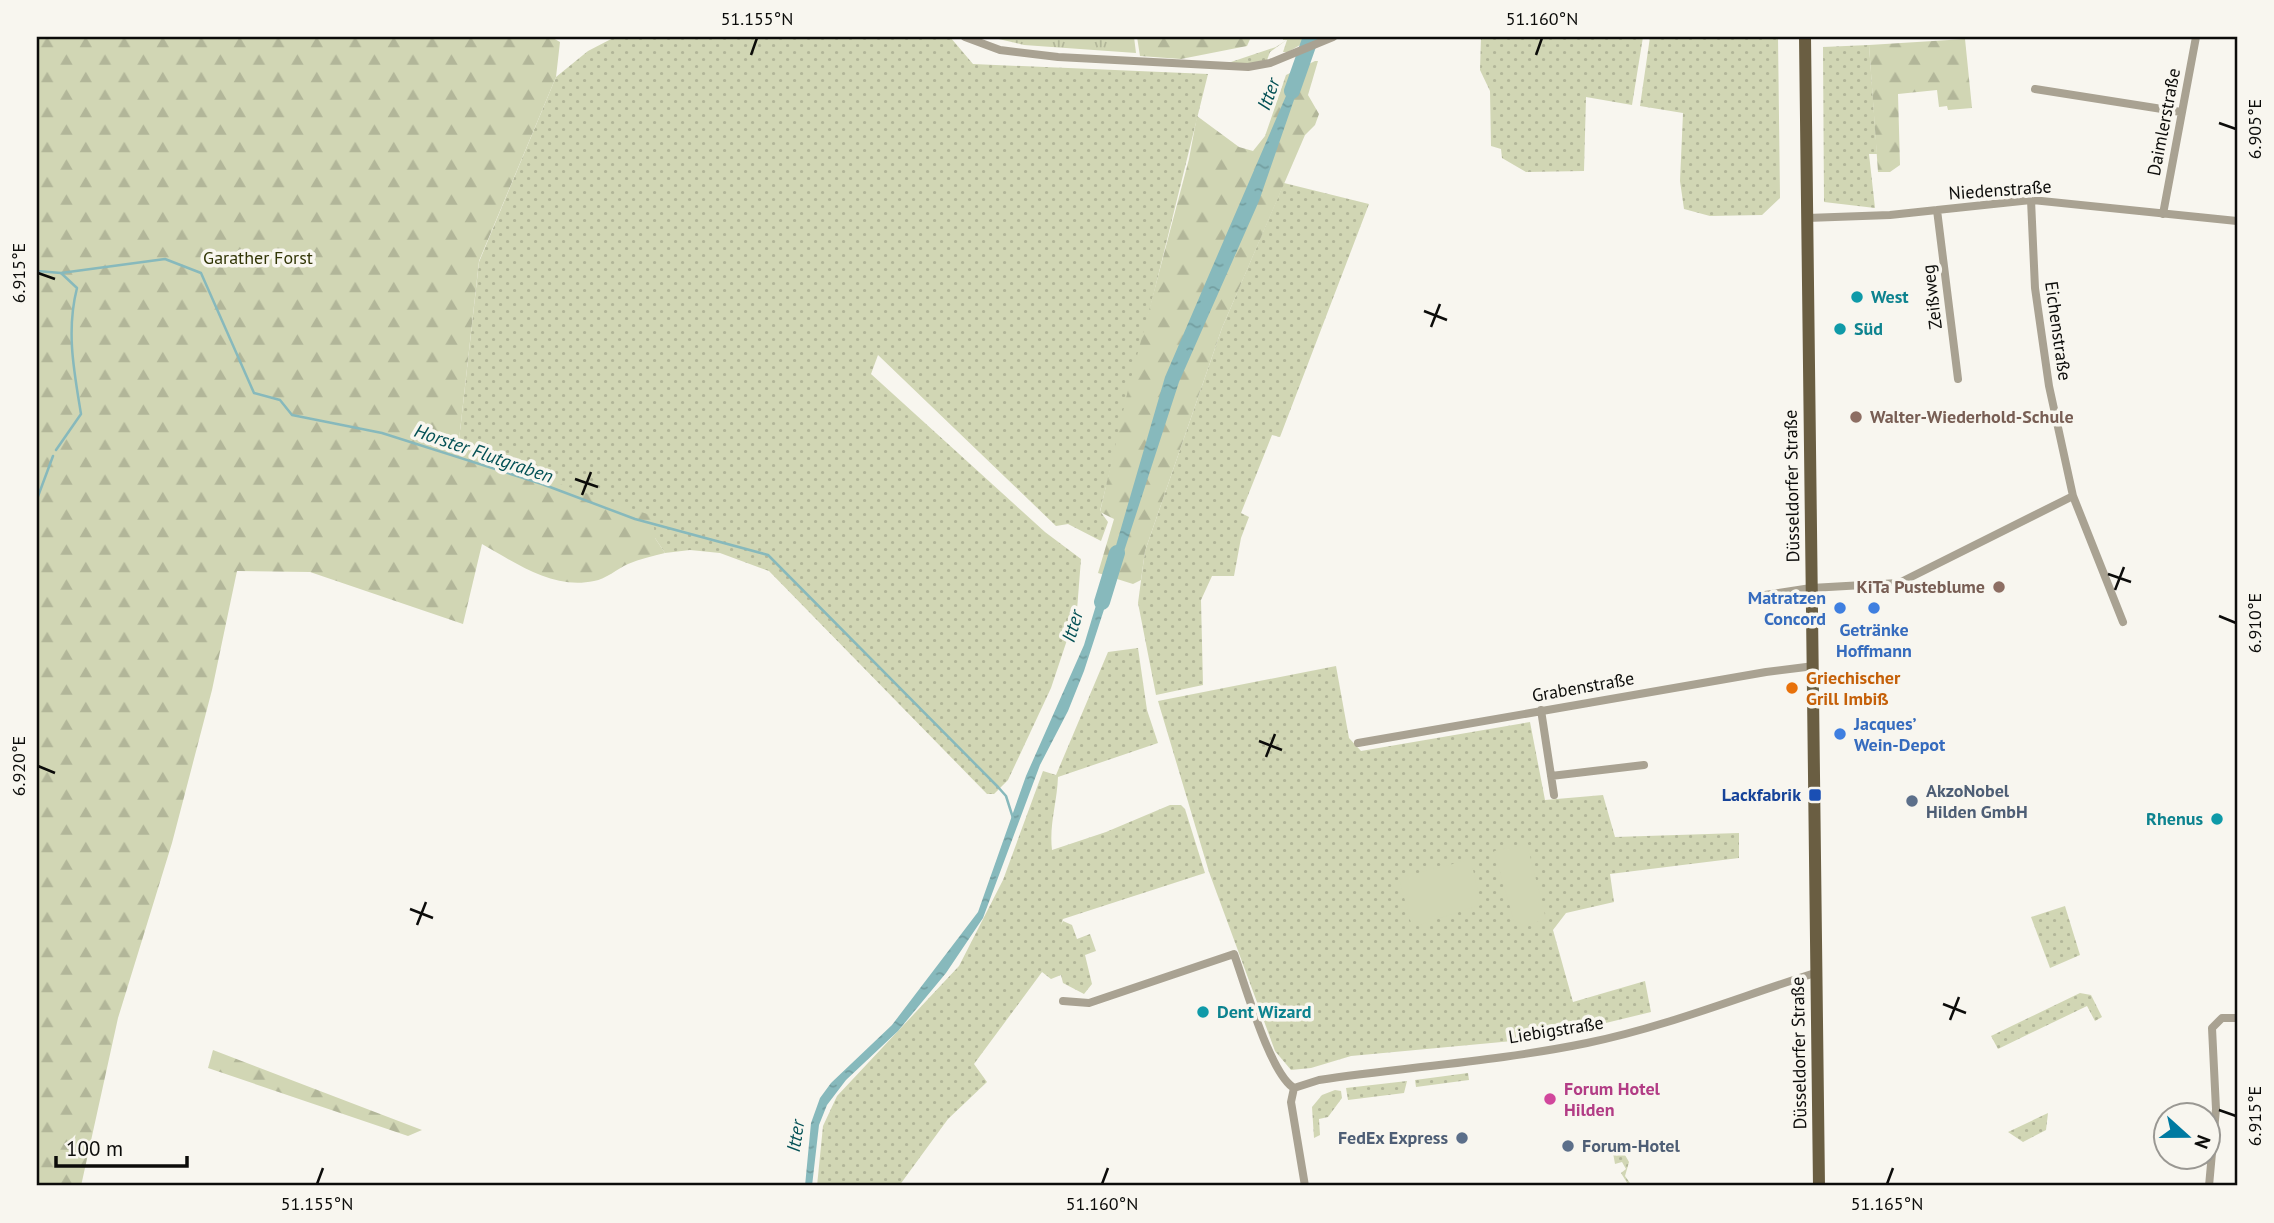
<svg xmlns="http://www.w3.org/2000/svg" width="2274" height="1223" font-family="'PT Sans',sans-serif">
	<defs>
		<pattern id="grass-dots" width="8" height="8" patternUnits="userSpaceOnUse" patternTransform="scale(1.75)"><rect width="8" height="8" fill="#d1d6b4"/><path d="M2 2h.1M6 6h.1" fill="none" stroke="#b2b699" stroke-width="1.8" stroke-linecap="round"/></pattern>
		<pattern id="forest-firs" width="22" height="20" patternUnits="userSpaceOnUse" patternTransform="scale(1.75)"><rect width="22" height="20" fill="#d1d6b4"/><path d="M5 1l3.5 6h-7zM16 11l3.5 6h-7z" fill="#b2b699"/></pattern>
		<pattern id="park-tufts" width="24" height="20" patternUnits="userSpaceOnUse" patternTransform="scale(1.75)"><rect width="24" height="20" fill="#d1d6b4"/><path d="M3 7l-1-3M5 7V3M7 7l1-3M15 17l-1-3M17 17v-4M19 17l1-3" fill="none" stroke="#b2b699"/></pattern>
		<pattern id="water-ripples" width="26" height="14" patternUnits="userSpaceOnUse" patternTransform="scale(1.75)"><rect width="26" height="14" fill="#87b9bc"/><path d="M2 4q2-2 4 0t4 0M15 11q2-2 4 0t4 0" fill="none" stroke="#739ea0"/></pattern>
	</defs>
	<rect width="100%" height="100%" fill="#f8f6ef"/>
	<path fill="url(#grass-dots)" d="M615,37H950L973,64L1208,74L1100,511L1108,522L1101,541L1068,524L1056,526L878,355L871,374L1045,532L1081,559L1077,610L1051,688L1008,780L994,794H987L769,571L720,553L690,550L665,553L655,538L458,449L479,262L556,77L588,51Z
		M1481,37H1643L1632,105L1586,97L1584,171L1526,172L1502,158L1501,149L1491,146L1490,91L1480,70Z
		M1650,37H1778L1780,198L1762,215L1710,216L1684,209L1680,181L1683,113L1640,106Z
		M1288,39L1270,52L1267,60L1251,64L1228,63L1276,47Z
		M1869,45L1877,154H1869L1875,208L1824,202L1823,47Z
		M1284,183L1369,204L1280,437L1272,435L1241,513L1249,517L1241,538L1234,576H1212L1201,600L1203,685L1156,695L1138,603L1145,551L1222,328Z
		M1138,648L1147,710L1158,743L1058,777C1057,803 1049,825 1052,850L1106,832L1170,805H1181L1185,809L1205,873L1063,919L1061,925L1063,921L1072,925L1077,939L1090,934L1096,951L1085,955L1092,984L1084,994L1063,983L1061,975L1051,979L1042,972L974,1064L987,1082L948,1119L899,1186H817L823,1126L837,1096L959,966L1003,880L1043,771L1056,775L1108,652Z
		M1336,666L1349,738L1361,751L1530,722L1545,800L1603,795L1615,837L1739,833V858L1610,874L1614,902L1566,913L1553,930L1573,1002L1645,981L1651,1012L1544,1038L1351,1056L1311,1068L1291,1070L1275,1051L1209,872L1158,701Z
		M2065,906L2080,955L2050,968L2031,917Z
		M2080,993L2091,995L2102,1017L2095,1021L2087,1006L1998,1049L1991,1036Z
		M1468,1073L1469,1080L1416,1087L1415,1080Z
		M1407,1081L1404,1093L1348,1100L1346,1088Z
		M1335,1090L1341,1091L1342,1098L1328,1117L1319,1119L1320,1135L1314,1138L1312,1107L1322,1095Z
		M2048,1113L2046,1130L2023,1142L2008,1132Z
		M1612,1147L1621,1148L1629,1162L1625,1176L1632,1186H1629L1621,1173L1626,1169L1622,1162L1615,1164Z"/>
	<path fill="url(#forest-firs)" d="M37,37H551L560,42L556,77L479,261L458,449L653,516L655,538L665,553C653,556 640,559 628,564C617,569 606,579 594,581C553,590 516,563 482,544L463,624L310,572L237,571L212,690L172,843L118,1018L81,1186H37Z
		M1137,37H1251L1247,46L1181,59L1140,56Z
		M1283,37H1314L1288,52H1283L1287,40H1283Z
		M1965,39L1972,108L1948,110L1947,106L1939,107L1937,90L1898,94L1900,165L1890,172H1878L1869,45Z
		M1315,61H1318L1308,95L1319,114L1315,125L1305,135L1222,328L1145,551L1141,580L1133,584L1098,573L1114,519L1100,512L1128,390L1189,159L1197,116L1239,147L1253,151L1265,136L1286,75Z
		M213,1050L422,1130L408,1136L208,1068Z"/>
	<path fill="url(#park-tufts)" d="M990,37H1134L1136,53L1024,45Z"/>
	<path fill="#d1d6b4" d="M1527,844L1546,919L1525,926L1514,921L1494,851Z
		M1464,861L1472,865L1481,905L1412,927L1399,878Z"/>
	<path fill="url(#water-ripples)" d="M1304,71L1259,201L1179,382L1116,576L1108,573L1165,377L1295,75Z
		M1103,582L1112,585L1084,671L1068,711L1040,765L983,918L946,973L898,1031L846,1080L827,1105L819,1125L812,1186H805L811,1123L820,1098L831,1083L892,1025L978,912L1026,776L1084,645Z"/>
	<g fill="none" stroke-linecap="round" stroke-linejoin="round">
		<path stroke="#87b9bc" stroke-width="2.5" d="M37,271L61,273L165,259L201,273L254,393L280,400L292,415L382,433L542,484L635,519L768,555L998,787L1006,796L1013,818
			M56,450L81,414C74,371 66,331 77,288L61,273
			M37,499L53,456"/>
		<path stroke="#87b9bc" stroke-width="16" d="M1292,91L1311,37
			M1102,602L1117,553"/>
		<path stroke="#a9a292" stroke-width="8" d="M965,37L1000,50L1058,57L1248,67L1270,63L1333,37
			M2035,89L2181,112
			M2031,200L2035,288L2049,386L2073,496L2123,622
			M1937,210L1958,379
			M2163,214L2196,37
			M1807,218L1890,215L2031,200L2237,221
			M1765,595L1811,588L1899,583L2073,496
			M1541,710L1554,795
			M1358,743L1766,672L1814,666
			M1551,776L1644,765
			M1063,1001L1089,1003L1234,954C1245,984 1270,1074 1294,1088
			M1294,1088L1319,1080C1407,1067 1499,1061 1587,1043C1665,1027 1739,997 1815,973
			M1294,1088L1291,1102L1305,1186
			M2209,1186L2216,1109L2212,1028L2222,1018H2237"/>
		<path stroke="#6a5e42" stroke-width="12" d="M1805,37L1819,1186"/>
	</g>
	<path fill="none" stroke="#0c0c0a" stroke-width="2.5" d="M751,55L757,38M1536,55L1542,38M2219,123L2236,129M38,273L55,279M1424,311L1447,320M1431,327L1440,304M575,479L598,487M582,495L591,472M2108,574L2131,582M2115,590L2124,567M2219,616L2236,623M1259,741L1282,750M1266,757L1275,734M38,766L55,773M410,909L433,918M417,925L426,902M1943,1004L1966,1013M1950,1020L1959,997M2219,1110L2236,1116M317,1184L323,1168M1102,1184L1108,1168M1887,1184L1893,1168"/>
	<g fill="#0f9aa8" stroke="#f8f6ef" stroke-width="2.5">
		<circle cx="1857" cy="297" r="7"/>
		<circle cx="1840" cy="329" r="7"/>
		<circle cx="2217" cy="819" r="7"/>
		<circle cx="1203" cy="1012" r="7"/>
	</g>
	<g fill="#8d6e63" stroke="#f8f6ef" stroke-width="2.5">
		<circle cx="1856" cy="417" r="7"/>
		<circle cx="1999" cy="587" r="7"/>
	</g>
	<g fill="#3f7fe0" stroke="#f8f6ef" stroke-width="2.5">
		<circle cx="1840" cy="608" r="7"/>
		<circle cx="1874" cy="608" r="7"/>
		<circle cx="1840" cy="734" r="7"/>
	</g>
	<circle fill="#e8710a" stroke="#f8f6ef" stroke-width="2.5" cx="1792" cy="688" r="7"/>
	<rect fill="#1a4fb4" stroke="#f8f6ef" stroke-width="2.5" x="1808" y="788" width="14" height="14" rx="3.5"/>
	<g fill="#5c6f8a" stroke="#f8f6ef" stroke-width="2.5">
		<circle cx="1912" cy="801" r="7"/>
		<circle cx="1462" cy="1138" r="7"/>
		<circle cx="1568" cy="1146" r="7"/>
	</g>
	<circle fill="#d1479c" stroke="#f8f6ef" stroke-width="2.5" cx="1550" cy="1099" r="7"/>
	<g text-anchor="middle" stroke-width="7" stroke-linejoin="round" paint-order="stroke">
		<g font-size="18" fill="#0c0c0a" stroke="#f8f6ef">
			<text transform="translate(2164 122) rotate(-79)" y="6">Daimlerstraße</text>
			<text transform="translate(2000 190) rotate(-4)" y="6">Niedenstraße</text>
			<text transform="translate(1932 297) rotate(-97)" y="6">Zeißweg</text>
			<text transform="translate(2058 331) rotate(82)" y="6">Eichenstraße</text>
			<text transform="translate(1792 486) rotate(-91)" y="6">Düsseldorfer Straße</text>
			<text transform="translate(1583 687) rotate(-10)" y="6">Grabenstraße</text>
			<text transform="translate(1556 1030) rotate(-9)" y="6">Liebigstraße</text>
			<text transform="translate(1799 1053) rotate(-91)" y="6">Düsseldorfer Straße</text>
		</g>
		<g font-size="18" fill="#323607" stroke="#f8f6ef">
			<text x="258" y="264">Garather Forst</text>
		</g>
		<g font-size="18" font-weight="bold" fill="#0d838f" stroke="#f8f6ef" text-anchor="start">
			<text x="1871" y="303">West</text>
			<text x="1854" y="335">Süd</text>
			<text x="2203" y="825" text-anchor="end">Rhenus</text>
			<text x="1217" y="1018">Dent Wizard</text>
		</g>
		<g font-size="18" font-weight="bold" fill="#785e54" stroke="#f8f6ef" text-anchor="start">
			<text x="1870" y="423">Walter-Wiederhold-Schule</text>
			<text x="1985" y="593" text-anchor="end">KiTa Pusteblume</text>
		</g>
		<g font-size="18" font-weight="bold" fill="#366cbe" stroke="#f8f6ef" text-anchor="end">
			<text x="1826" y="604">Matratzen<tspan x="1826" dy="21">Concord</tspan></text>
			<text x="1874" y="636" text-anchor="middle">Getränke<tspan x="1874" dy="21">Hoffmann</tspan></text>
			<text x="1854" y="730" text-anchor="start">Jacques’<tspan x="1854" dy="21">Wein-Depot</tspan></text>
		</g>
		<g font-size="18" font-weight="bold" fill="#c56008" stroke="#f8f6ef" text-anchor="start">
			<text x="1806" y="684">Griechischer<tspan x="1806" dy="21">Grill Imbiß</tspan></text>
		</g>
		<g font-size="18" font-weight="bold" fill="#4e5e75" stroke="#f8f6ef" text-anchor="start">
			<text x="1926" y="797">AkzoNobel<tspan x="1926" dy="21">Hilden GmbH</tspan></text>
			<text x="1448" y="1144" text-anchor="end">FedEx Express</text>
			<text x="1582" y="1152">Forum-Hotel</text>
		</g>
		<g font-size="18" font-weight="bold" fill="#164399" stroke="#f8f6ef" text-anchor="end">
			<text x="1801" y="801">Lackfabrik</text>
		</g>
		<g font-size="18" font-weight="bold" fill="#b23c85" stroke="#f8f6ef" text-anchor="start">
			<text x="1564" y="1095">Forum Hotel<tspan x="1564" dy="21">Hilden</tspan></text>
		</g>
		<g font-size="19" font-style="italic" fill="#035055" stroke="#f8f6ef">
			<text transform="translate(1268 94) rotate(-70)" y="7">Itter</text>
			<text transform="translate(484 453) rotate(19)" y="7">Horster Flutgraben</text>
			<text transform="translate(1072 626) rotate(-73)" y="7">Itter</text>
			<text transform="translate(795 1136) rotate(-81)" y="7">Itter</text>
		</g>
	</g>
	<rect width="2274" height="1223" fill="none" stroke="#f8f6ef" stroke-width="77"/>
	<g transform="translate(2187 1136) rotate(111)"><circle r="33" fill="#f8f6ef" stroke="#9a9893" stroke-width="2"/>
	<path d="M0-5L12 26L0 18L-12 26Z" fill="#007aa1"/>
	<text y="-10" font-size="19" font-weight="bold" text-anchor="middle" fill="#0c0c0a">N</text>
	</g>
	<path d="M56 1156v10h131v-10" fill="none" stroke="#0c0c0a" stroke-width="3.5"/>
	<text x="66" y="1156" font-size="21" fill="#0c0c0a" stroke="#f8f6ef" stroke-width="5" paint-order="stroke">100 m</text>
	<rect x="38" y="38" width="2198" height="1146" fill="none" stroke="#0c0c0a" stroke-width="2.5"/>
	<g font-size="18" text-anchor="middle" fill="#0c0c0a">
		<text x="757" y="25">51.155°N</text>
		<text x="1542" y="25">51.160°N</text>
		<text transform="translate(2255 129) rotate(-90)" y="6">6.905°E</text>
		<text transform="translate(19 273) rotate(-90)" y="6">6.915°E</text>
		<text transform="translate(2255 623) rotate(-90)" y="6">6.910°E</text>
		<text transform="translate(19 766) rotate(-90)" y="6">6.920°E</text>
		<text transform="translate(2255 1116) rotate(-90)" y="6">6.915°E</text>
		<text x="317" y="1210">51.155°N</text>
		<text x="1102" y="1210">51.160°N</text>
		<text x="1887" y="1210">51.165°N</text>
	</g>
</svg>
